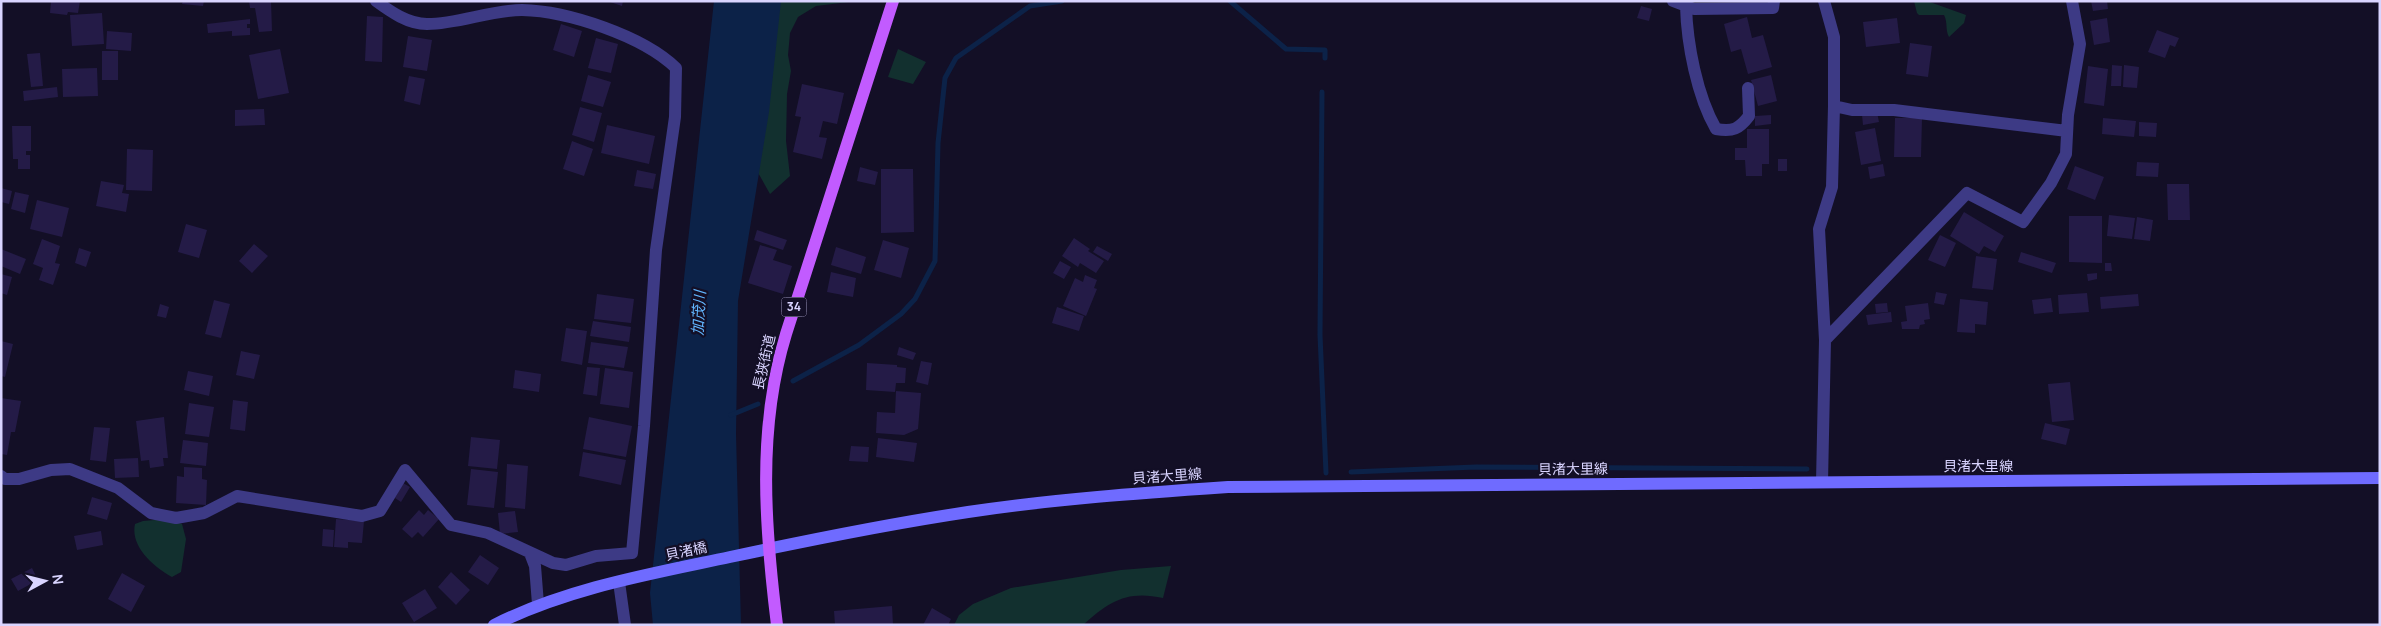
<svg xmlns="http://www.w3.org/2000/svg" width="2381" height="626" font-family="Manrope,'Noto Sans JP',sans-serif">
	<rect width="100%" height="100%" fill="#130f26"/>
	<path fill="#12302f" d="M771,1H857L816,6L798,17L790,33L788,55L791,71L787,94L786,141L790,176L770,194L752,162Z
		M1914,1H1927L1966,15L1964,23L1949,37C1945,30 1948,22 1944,15H1919L1917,13Z
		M898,49L926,62L913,84L888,77Z
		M167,519L182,524L186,539L181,572L172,577C154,567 130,547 135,524L143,521Z
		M1171,566L1163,598C1128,590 1109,601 1083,625H954L959,615L973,604L1011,588L1121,570Z"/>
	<path fill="#0c2248" d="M714,1H781L769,112L738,301L736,434L741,625H653L650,593Z"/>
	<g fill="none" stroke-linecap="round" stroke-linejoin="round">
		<path stroke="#0c2248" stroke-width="5" d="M1230,1L1286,49L1325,50V58
			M1322,92L1320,335L1326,473
			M793,381L859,345L901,314L915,299L935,261L938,143L945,78L956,58L1030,6L1062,1
			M731,415L758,404
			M1351,472L1476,467L1807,469"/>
	</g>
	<path fill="#241b47" d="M51,1H80L78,13L68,12L67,15L50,13Z
		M183,1H204L203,6L182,4Z
		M249,1H271L272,31L259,32L255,8H250Z
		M607,1H623L622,6Z
		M2091,1H2107L2108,9L2093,11Z
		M1641,6L1652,9L1649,21L1637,18Z
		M102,13L104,44L72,46L70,15Z
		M367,16L383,17L382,62L365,61Z
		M1747,17L1752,38L1763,35L1772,67L1748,74L1741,49L1731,52L1724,24Z
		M1897,18L1900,43L1866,47L1863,22Z
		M2107,18L2110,42L2094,45L2090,21Z
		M250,19V24H247V28H250V35L232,36V31L208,33L207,24Z
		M561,24L582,31L574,57L553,50Z
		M2157,30L2179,38L2175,47L2170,45L2165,58L2148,52Z
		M107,31L132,33L131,51L106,49Z
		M408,36L432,40L427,71L403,67Z
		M596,38L618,44L611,73L588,68Z
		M1910,43L1932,46L1928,77L1906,74Z
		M280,49L289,93L258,99L249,55Z
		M102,51H118V80H102Z
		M40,53L43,86L31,87L27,54Z
		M2112,65L2122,66L2121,86H2111Z
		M2124,65L2139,67L2137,88L2123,87Z
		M2088,66L2108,69L2104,106L2084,103Z
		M97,68L98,96L63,97L62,69Z
		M588,75L611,82L603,107L581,101Z
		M1771,75L1777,101L1758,106L1751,80Z
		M409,76L425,79L420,105L404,101Z
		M802,84L844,93L837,124L823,121L819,137L827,138L822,159L793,152L801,117L795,116Z
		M57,87L58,97L24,101L23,91Z
		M580,107L602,113L594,142L572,135Z
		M264,109L265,125L235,126V110Z
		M1877,112L1879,122L1863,125L1862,115Z
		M1771,115V124L1755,126V116Z
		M1895,118H1922L1921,157H1894Z
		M2103,118L2136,121L2134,137L2102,134Z
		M2139,122L2157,123L2156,137L2139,136Z
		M607,125L655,136L649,164L601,153Z
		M12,126H31V151H26V155H30V169H18V159H13Z
		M1875,128L1881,161L1861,165L1855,132Z
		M1747,129H1769V164H1762V176H1746L1745,160H1735V148H1747Z
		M572,141L593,149L584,176L563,169Z
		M127,149L153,150L152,191L126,190Z
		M1778,159H1787V171H1778Z
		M2137,162L2159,163L2158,177L2136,176Z
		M1883,164L1885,176L1870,179L1868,167Z
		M2075,166L2104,177L2095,200L2067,189Z
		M860,167L878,172L875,185L857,181Z
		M881,169H913L914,232L881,233Z
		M637,170L656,174L653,189L634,186Z
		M101,181L124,185L122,193L129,194L126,212L96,206Z
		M2167,184H2189L2190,220H2168Z
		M1,188L12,191L9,204L1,202Z
		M15,192L29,195L25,213L11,209Z
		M37,200L69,208L62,237L30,229Z
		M1964,212L2004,236L1995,252L1984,246L1979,254L1950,236Z
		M2109,215L2135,218L2132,239L2107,236Z
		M2069,216H2102V263L2069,262Z
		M2137,217L2153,220L2150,241L2134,239Z
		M186,224L207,230L199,258L178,252Z
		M757,230L787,240L783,250L754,240Z
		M1940,235L1956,243L1945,267L1928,260Z
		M1074,238L1090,249L1088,251L1104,261L1096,273L1080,263L1078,267L1062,256Z
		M42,239L60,246L55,263L60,264L53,285L39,280L43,268L33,264Z
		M883,240L909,248L901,278L874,270Z
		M254,244L268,256L252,273L239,261Z
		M760,245L777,250L773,260L792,266L783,294L748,283Z
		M1097,246L1112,254L1108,261L1093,252Z
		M836,247L866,257L861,274L831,265Z
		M79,248L91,252L86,267L75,263Z
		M1,249L26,259L20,274L1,266Z
		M2021,252L2056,263L2052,273L2018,262Z
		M1976,256L1997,259L1993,290L1972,288Z
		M1060,261L1071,267L1064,279L1053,273Z
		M2105,263H2111L2112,271H2105Z
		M831,272L856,278L853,297L827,292Z
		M2097,273V279L2088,281L2087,274Z
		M1,274L12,277L7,295L1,293Z
		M1085,275L1097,280L1094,288L1097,289L1086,316L1063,306L1075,278L1083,282Z
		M1936,292L1947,294L1944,305L1934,303Z
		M2087,293L2089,312L2059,314L2058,295Z
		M597,294L634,299L631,323L594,319Z
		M2138,294L2139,306L2101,309L2100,297Z
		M2051,298L2053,312L2034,314L2032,300Z
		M1960,299L1988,302L1986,325L1975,324V333L1957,332Z
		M214,300L230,304L221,338L205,334Z
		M1887,303L1888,312L1876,313L1875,304Z
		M1928,303L1930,319L1924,320L1925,324L1920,325L1919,329H1902L1901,322L1907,321L1905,306Z
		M160,304L169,307L166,318L157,316Z
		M1057,307L1084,316L1079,331L1052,323Z
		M1891,312L1892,322L1868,325L1866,315Z
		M593,321L631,327L629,342L590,336Z
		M566,328L587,331L582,365L561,361Z
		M1,341L13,344L5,377L1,376Z
		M591,342L628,347L624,368L588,363Z
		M899,347L916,353L913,360L897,355Z
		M241,351L260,355L254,379L236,375Z
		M921,361L932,363L928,385L916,382Z
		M867,363L897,365V367L906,368L905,383H896L895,392L866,390Z
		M587,367L600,368L597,396L583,394Z
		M605,368L633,372L629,408L600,404Z
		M515,370L541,374L539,392L513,388Z
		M188,371L213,376L209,396L184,390Z
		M2070,382L2074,420L2052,422L2048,384Z
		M896,391L921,393L918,429L904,435L876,433L877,412L895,413Z
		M1,398L21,401L15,432H11L7,455L1,454Z
		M233,400L248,402L245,431L230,429Z
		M189,403L214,407L209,437L185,434Z
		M164,417L168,458H163L164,466L150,468L149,460L141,461L136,421Z
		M589,417L632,426L626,457L583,449Z
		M2045,423L2070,429L2066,445L2041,439Z
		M94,427L110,428L106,462L90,460Z
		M471,437L500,440L497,469L468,466Z
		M878,438L917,443L914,462L876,457Z
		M183,440L208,443L206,466L180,463Z
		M851,446L869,447L868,462L849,461Z
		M583,452L626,460L621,485L579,476Z
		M138,458L139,477L115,478L114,459Z
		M507,464L528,466L525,509L505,507Z
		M184,467L202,468V479L207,480L206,505L176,503L177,476L184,477Z
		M471,469L498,472L494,508L467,505Z
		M403,483L410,487L401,502L395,498Z
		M92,497L112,503L107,520L87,514Z
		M419,510L424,515L428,510L439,519L423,537L418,532L412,538L402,529Z
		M515,511L518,532L500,534L498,513Z
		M336,519L364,521L362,543L348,542V548L334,547Z
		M323,529L334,530L333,547L322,546Z
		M101,531L103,545L77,550L74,536Z
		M480,555L499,568L488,585L468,572Z
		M32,568L38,580L18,591L11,579Z
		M451,572L470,590L456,605L438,587Z
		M122,573L145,586L131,612L108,599Z
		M425,589L437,608L414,622L402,603Z
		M892,606L893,625H835L834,611Z
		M932,608L951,619L948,625H923Z"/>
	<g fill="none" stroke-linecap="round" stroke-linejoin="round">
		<path stroke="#3d3a85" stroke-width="12" d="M1673,1L1694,9L1773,8L1774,1
			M1824,1L1834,37V106L1852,110H1894L2067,131
			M1686,6C1687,44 1697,96 1716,129C1733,132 1739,129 1749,116L1748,88
			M1825,340L1967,193L2023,222L2051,183L2066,154L2068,115L2080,44L2072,1
			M1,476L5,479H19L51,470L70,469L118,488L151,513L176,518L204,513L237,496L362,516L380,511L405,470L451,525L488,533L553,563L566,565L596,556L632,553L644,426L656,250L675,117L676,68C643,36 568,11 522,10C490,10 459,24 427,24C408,24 391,12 376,1
			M1822,482L1825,340L1819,229L1832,187L1834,106
			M530,553L535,566L538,604
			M619,582L625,625"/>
		<path stroke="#6f6bff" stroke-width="12" d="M494,625C568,588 650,574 730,557C809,540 888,524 968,512C1054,499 1141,493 1228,487L2380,478"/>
		<path stroke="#c25bff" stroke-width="12" d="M777,625C765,528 757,428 786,334L893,1"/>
	</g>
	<g text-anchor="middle" stroke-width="4.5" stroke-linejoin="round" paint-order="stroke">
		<rect fill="#130f26" stroke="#9e99be" stroke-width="1" x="781.5" y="297.5" width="25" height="19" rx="4"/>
		<g font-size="12" font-weight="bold" fill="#d9d4ff">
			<text x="794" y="311">34</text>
		</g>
		<g font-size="14" fill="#d9d4ff" stroke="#130f26">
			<text transform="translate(764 362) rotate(-77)" y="5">長狭街道</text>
			<text x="1978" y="471">貝渚大里線</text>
			<text transform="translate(1573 469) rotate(-1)" y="5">貝渚大里線</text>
			<text transform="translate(1167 476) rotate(-4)" y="5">貝渚大里線</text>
			<text transform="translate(686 551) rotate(-12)" y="5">貝渚橋</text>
		</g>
		<g font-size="15" font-style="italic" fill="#62b6ff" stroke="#130f26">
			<text transform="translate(699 313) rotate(-87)" y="5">加茂川</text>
		</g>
	</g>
	<rect width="2381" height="626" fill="none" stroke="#d9d4ff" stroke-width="5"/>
	<g transform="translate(45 581) rotate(83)" stroke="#130f26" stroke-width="4" paint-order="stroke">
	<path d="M0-4L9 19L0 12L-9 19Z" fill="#d9d4ff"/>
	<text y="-8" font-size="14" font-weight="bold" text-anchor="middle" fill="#d9d4ff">N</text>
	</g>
</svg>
